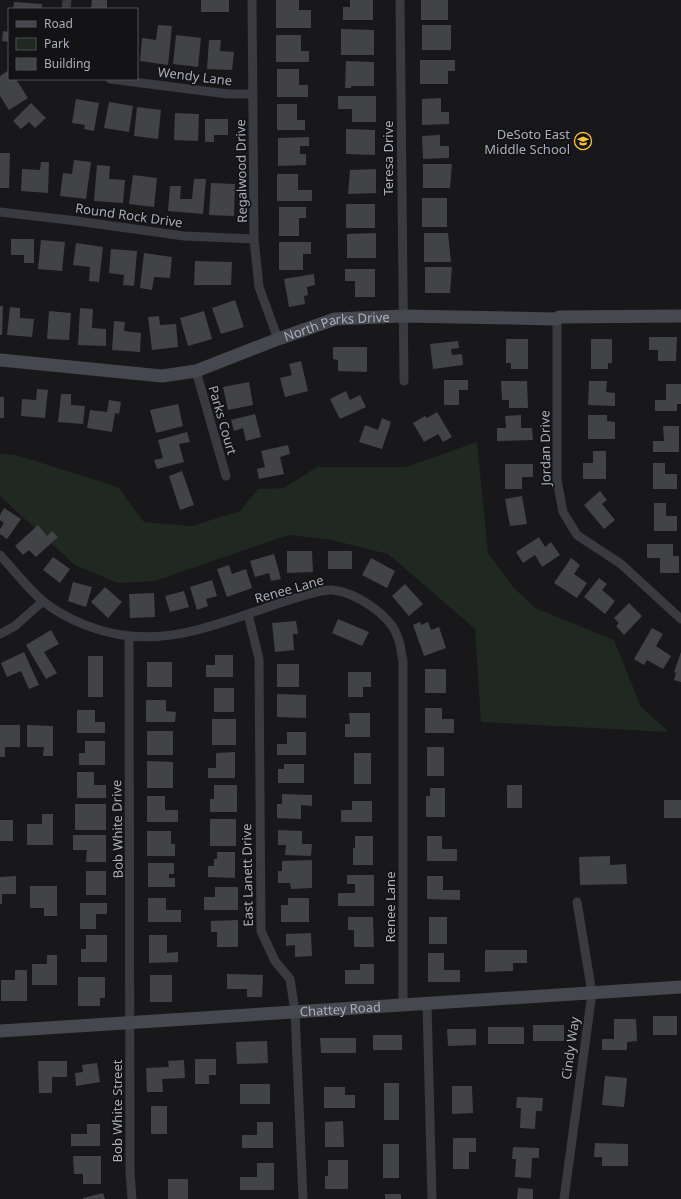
<svg xmlns="http://www.w3.org/2000/svg" width="681" height="1199" font-family="'Noto Sans',sans-serif">
	<rect width="100%" height="100%" fill="#18181a"/>
	<path fill="#1f2821" d="M477,442L488,553L513,587L535,608L614,640L641,707L669,732L481,722L475,629L388,554L332,540L288,535L155,581L118,583L75,565L0,496V454L16,455L118,487L144,522L192,526L240,511L258,489L284,488L317,467H406Z"/>
	<path fill="#424347" d="M92,0H107V9H91Z
		M201,0H229V12H201Z
		M276,0H299V10H311V28H276Z
		M350,0H373V20H343V7H350Z
		M421,0H448V20H421Z
		M14,2L42,4V9H13Z
		M158,25L172,26L168,65L140,61L142,38L156,40Z
		M422,25H451V50H422Z
		M341,29L374,30V55H341Z
		M3,31L9,32V42L2,41Z
		M176,35L201,38L198,67L173,64Z
		M276,35H301V51H309V62H276Z
		M209,40H221L220,51L234,52L232,70L207,69Z
		M420,60H455V71H448V84H420Z
		M346,61L374,62V86H351V88H345Z
		M277,69H299V85H308V97H277Z
		M9,70V79H16L28,98L9,110L0,96V76Z
		M338,96H376V122H352V109H338Z
		M441,98V112H449V124L422,125V99Z
		M76,99L99,103L94,131L84,129L85,125L72,123Z
		M109,102L133,106L129,132L104,128Z
		M31,103L46,118L35,128L29,122L21,129L13,121Z
		M277,104H297V120H305V130H277Z
		M137,107L161,110L158,139L134,136Z
		M175,113L199,114L198,141L174,140Z
		M205,119H228V135H214V142H205Z
		M346,129L375,130V155L346,154Z
		M440,135V146H449V158L423,159L422,136Z
		M309,137V146H300V154H306V165L278,166V138Z
		M0,153H10L9,188H0Z
		M74,160L91,162L86,199L60,196L63,173L72,174Z
		M41,162H49L48,193L21,191L22,169L40,170Z
		M423,164H452L450,188H423Z
		M97,165L110,166L109,179L125,180L123,203L94,201Z
		M376,169V193L348,194L350,170Z
		M277,174H298V190H312V201H277Z
		M133,175L157,178L154,207L129,204Z
		M194,179H206L203,214L168,211L170,186H181L180,199H192Z
		M211,183L235,184L234,216L209,215Z
		M422,198H447V227H422Z
		M346,204H375V228H346Z
		M279,207H306V218H299V236H279Z
		M376,233V258H347V234Z
		M424,233H448L451,262H424Z
		M11,239H34V263H24V255H11Z
		M41,240L65,242L62,271L38,269Z
		M279,242H311V254H303V270H279Z
		M76,243L103,247L99,282L89,281L90,267L73,265Z
		M111,249L137,251L134,286L123,285L124,275L109,273Z
		M144,253L172,257L170,278L154,277L152,290L140,288Z
		M195,261L232,262L231,285H194Z
		M425,267H452L450,293H425Z
		M345,269H375V297H355V281H345Z
		M314,274L315,285L307,287L308,295L304,296L305,304L289,307L284,279Z
		M235,300L244,327L221,334L212,308Z
		M0,306H3L2,335H0Z
		M10,307L20,308V318L34,319L32,337L7,335Z
		M80,308L93,309L92,328L106,329V346L78,345Z
		M49,311L71,313L69,340L47,339Z
		M204,311L212,339L188,346L180,318Z
		M159,316L160,325L176,324L178,347L152,350L148,317Z
		M114,321L125,322L124,331L141,333L140,352L112,350Z
		M649,337H677L676,361H658V350H649Z
		M506,339H528V369H511V363H506Z
		M591,339H612V363H608V369H591Z
		M458,341L459,348L451,349L452,355L462,354L463,365L433,369L430,344Z
		M333,347H367V372L338,371V360L333,359Z
		M301,361L308,391L285,397L280,378L292,375L289,364Z
		M444,380H468V390H459V405H444Z
		M501,381H527L528,408H509V400H502Z
		M589,381H607L606,392L615,393V406L588,405Z
		M249,382L253,405L228,410L223,387Z
		M666,384H681V404H677V411H655V400H666Z
		M37,389L48,390L45,418L21,416L22,399L36,400Z
		M346,391L350,400L360,395L366,407L340,419L330,399Z
		M61,394H71V405L85,406L83,424L58,422Z
		M0,397H4V418H0Z
		M109,400L121,402L119,414L115,413L112,432L87,428L90,410L107,412Z
		M178,404L183,426L156,433L150,410Z
		M437,412L452,437L443,442L438,434L424,442L413,423L425,416L427,418Z
		M255,414L261,437L246,441L243,428L234,431L231,420Z
		M521,415V428H532L533,440L497,441V428H506L505,416Z
		M588,415H607V421L615,422V439H588Z
		M382,418L391,422L382,449L359,442L365,425L378,430Z
		M663,426H679V452H653V441H664Z
		M187,432L190,442L179,444L184,462L157,469L154,460L163,458L158,440Z
		M288,445L290,454L280,457L284,474L259,479L257,469L265,467L261,451Z
		M593,451H606V479H583V463H593Z
		M653,463H665V474H677V489H653Z
		M505,464H533V477H522V489H505Z
		M182,471L194,505L180,510L169,476Z
		M600,491L607,500L602,504L615,520L604,529L584,505Z
		M522,496L527,524L510,526L505,499Z
		M654,503H666V516H677V531H654Z
		M4,508L21,519L7,539L0,534V529L4,523L0,520V515Z
		M38,525L47,536L52,531L58,537L36,557L29,550L23,555L15,546Z
		M539,537L545,547L551,542L560,555L542,567L535,555L523,563L516,552Z
		M647,544H673V556H679V573H660V558H647Z
		M287,551H312L313,572L287,573Z
		M328,551H352V569H328Z
		M274,554L281,579L271,581L269,573L255,577L250,561Z
		M53,557L70,569L60,583L43,570Z
		M371,558L395,571L387,588L362,575Z
		M571,558L580,565L574,574L587,583L577,598L554,583Z
		M229,565L232,574L246,569L252,588L227,597L217,569Z
		M599,578L607,584L602,590L615,601L605,614L584,597Z
		M212,580L217,596L206,599L208,606L197,610L190,587Z
		M73,582L92,587L86,607L68,601Z
		M405,584L423,604L409,616L392,596Z
		M105,587L122,602L108,618L91,602Z
		M184,591L189,607L170,612L165,596Z
		M154,593L155,617L130,618L129,594Z
		M629,603L642,616L624,635L616,626L619,623L614,618Z
		M338,619L369,632L362,646L332,633Z
		M296,621L298,634H293L294,650L275,652L272,623Z
		M420,622L421,625L428,622L431,630L439,627L446,648L424,656L413,625Z
		M652,628L663,634L656,646L671,656L663,669L647,660L644,665L634,659Z
		M51,630L59,644L44,652L57,673L46,679L26,645Z
		M24,652L39,685L29,689L21,671L7,677L1,663Z
		M681,652V682L674,680L676,673L674,672Z
		M215,655H233V677H206V665H215Z
		M88,656H103V697H88Z
		M147,662H172V687H147Z
		M277,664H299V687H277Z
		M425,669H446V693H425Z
		M348,672H371V687H363V697H348Z
		M214,688H234V712H214Z
		M277,694L306,695V718L277,717Z
		M146,700H166V711L176,712L175,722H146Z
		M425,708H442V719H454V733H425Z
		M77,710H95V722H105V733H77Z
		M349,713H370V737H345V724H350Z
		M212,719H236V745H212Z
		M0,725H20V747H5V757H0Z
		M27,725L53,726V756H43L44,747H27Z
		M147,731H173V755H147Z
		M287,732H306V755H277V744H287Z
		M85,741H105V765H79V753H85Z
		M427,747H444V776H427Z
		M235,752V778H208V768H216V753Z
		M354,753H371V784H354Z
		M147,761L173,762V788H147Z
		M284,764H304V783H278V769H284Z
		M77,772H94V785H106V798H77Z
		M214,785H237V812H210V799H214Z
		M507,785H522V808H507Z
		M430,788H445V817H426V796H430Z
		M282,794L312,795V806L301,805V819L277,818V804H282Z
		M147,796H165V810H178V822H147Z
		M664,800H681V818H664Z
		M352,801H372V822H341V810H352Z
		M75,804H106V830H75Z
		M42,814H53V845H27V824H42Z
		M210,819H236V846H210Z
		M0,820H13V841H0Z
		M278,830L302,831V844H312L311,856L285,855L286,845H278Z
		M147,831H171V844H175V856H147Z
		M73,835H106V862H86L87,850H73Z
		M355,836H373V865H353V848H355Z
		M427,836H442V849H457V861H427Z
		M217,852H235V878L208,877V866H214V859H217Z
		M610,856V865L626,864L627,884L580,885L579,857Z
		M312,860V888L291,889L290,883H278V871H282V861Z
		M148,863H174V874H169V878H175V887H148Z
		M86,871H106V895H86Z
		M347,875H374V906H338V893H355V884H347Z
		M16,876V894H2V904H0V877Z
		M427,876H443V890H460V900L427,899Z
		M30,886H57V916H44V908H30Z
		M215,887H238V910H204V897H215Z
		M148,898H166V910H181V922H148Z
		M288,898H309V922H281V905H288Z
		M80,903H107V914H96V929H80Z
		M348,917H373L374,947H354V930H348Z
		M429,917H447V944H429Z
		M238,920V947H217V932H211V921Z
		M311,933L312,956L295,957V945L286,946V934Z
		M86,935H107V962H81V949H86Z
		M149,935H167V953L178,952V962L149,963Z
		M485,950H527V963H513V971L485,972Z
		M428,953H444V970H460V982H428Z
		M47,955H57V985H32V964H47Z
		M360,964H374V984H345V970H360Z
		M15,970H27V1001H1V980H15Z
		M227,974L263,975L262,997H247V989H227Z
		M150,975H172V1002H150Z
		M78,977H105V998H100V1006H78Z
		M653,1016H677V1035H653Z
		M614,1019H636L637,1041L627,1042V1050H602V1039H614Z
		M533,1025H564V1041H533Z
		M488,1027H524V1044H488Z
		M447,1029H476V1045L448,1046Z
		M373,1035H402V1050H373Z
		M320,1038H356V1053H321Z
		M267,1041L268,1063L237,1064L236,1042Z
		M195,1059H216V1075H209V1084H195Z
		M184,1060L185,1078L162,1079L163,1092H147L146,1068L169,1067L168,1061Z
		M38,1061H67V1077H52V1093H39Z
		M97,1063L100,1082L76,1086L75,1073L83,1072L82,1065Z
		M605,1076L627,1078L624,1107L602,1105Z
		M384,1083H399V1120H384Z
		M240,1084H270V1104H240Z
		M452,1086H472L473,1113L452,1114Z
		M324,1087H345V1095H355V1108H324Z
		M517,1097L543,1098L542,1111H536L535,1129L520,1128L521,1108H516Z
		M151,1106H167V1134H151Z
		M343,1121L344,1147H325V1122Z
		M257,1122H273V1148H242V1135H257Z
		M87,1124H100V1146H71V1134H87Z
		M453,1138H476V1152H469V1169H453Z
		M595,1143L628,1144V1166H602V1157H594Z
		M383,1144H399V1178H383Z
		M513,1147L539,1148V1158H532L531,1178L515,1177L516,1159H512Z
		M73,1156H101V1184H83V1174H74Z
		M328,1160H348V1189H325V1176H328Z
		M257,1163H274V1190H240V1177H257Z
		M168,1179H188V1199H168Z
		M518,1188L533,1189V1199H517Z
		M103,1193L105,1199H83V1198Z
		M385,1194H401V1199H385Z"/>
	<g fill="none" stroke-linecap="round" stroke-linejoin="round">
		<path stroke="#3a3b41" stroke-width="9" d="M252,0L254,239L259,287L278,339
			M400,0L404,381
			M66,9L67,0
			M110,79L228,94H253
			M0,212L77,221L184,236L254,239
			M557,319V480L563,512L577,535L621,564L681,619
			M196,371L226,476
			M0,555C14,570 28,589 44,602C67,620 100,633 130,636C180,641 227,621 274,605C286,601 320,589 332,590C355,592 391,615 398,638C401,645 401,654 403,661V1004
			M248,614L259,659L261,931L275,961L290,979L295,1011L303,1199
			M0,634L15,626L43,601
			M129,636L130,1171L132,1199
			M427,1004L432,1199
			M564,1199L592,993L577,902"/>
		<g stroke="#46484f" stroke-width="13">
			<path id="s1" d="M0,360L162,376L196,371L278,339L335,319L403,316L557,319L559,317L681,316"/>
			<path id="s2" d="M0,1031L681,987"/>
		</g>
	</g>
	<defs>
		<g id="school-ring" transform="scale(0.9)"><circle r="9.5" fill="#131315" stroke="#f9c031" stroke-width="1.5"/><path d="M0-5L7-2L0 1L-7-2ZM-4 1L0 2.5L4 1V4Q0 6-4 4Z" fill="#f9c031"/></g>
	</defs>
	<g fill-rule="evenodd">
		<use href="#school-ring" x="583" y="141"/>
	</g>
	<g text-anchor="middle" stroke-width="3.5" stroke-linejoin="round" paint-order="stroke">
		<g font-size="13" fill="#a9aeba" stroke="#131315">
			<text transform="translate(195 76) rotate(7)" y="5">Wendy Lane</text>
			<text transform="translate(388 158) rotate(-90)" y="5">Teresa Drive</text>
			<text transform="translate(241 171) rotate(-91)" y="5">Regalwood Drive</text>
			<text transform="translate(129 215) rotate(8)" y="5">Round Rock Drive</text>
			<text dy="5" stroke="none"><textPath href="#s1" startOffset="346">North Parks Drive</textPath></text>
			<text transform="translate(223 420) rotate(74)" y="5">Parks Court</text>
			<text transform="translate(545 448) rotate(-91)" y="5">Jordan Drive</text>
			<text transform="translate(289 589) rotate(-16)" y="5">Renee Lane</text>
			<text transform="translate(117 829) rotate(-91)" y="5">Bob White Drive</text>
			<text transform="translate(247 875) rotate(-91)" y="5">East Lanett Drive</text>
			<text transform="translate(390 907) rotate(-90)" y="5">Renee Lane</text>
			<text dy="5" stroke="none"><textPath href="#s2" startOffset="341">Chattey Road</textPath></text>
			<text transform="translate(570 1048) rotate(-82)" y="5">Cindy Way</text>
			<text transform="translate(117 1111) rotate(-90)" y="5">Bob White Street</text>
		</g>
		<g font-size="13" fill="#a9aeba" stroke="#131315" text-anchor="end">
			<text x="570" y="139">DeSoto East<tspan x="570" dy="15">Middle School</tspan></text>
		</g>
	</g>
	<rect x="8" y="8" width="130" height="72" fill="#131315" stroke="#4f5157"/>
	<rect x="16" y="21" width="20" height="6" fill="#46484f" stroke="#4f5157"/>
	<text x="44" y="28" font-size="12" fill="#a9aeba">Road</text>
	<rect x="16" y="38" width="20" height="12" fill="#1f2821" stroke="#4f5157"/>
	<text x="44" y="48" font-size="12" fill="#a9aeba">Park</text>
	<rect x="16" y="58" width="20" height="12" fill="#424347" stroke="#4f5157"/>
	<text x="44" y="68" font-size="12" fill="#a9aeba">Building</text>
</svg>
